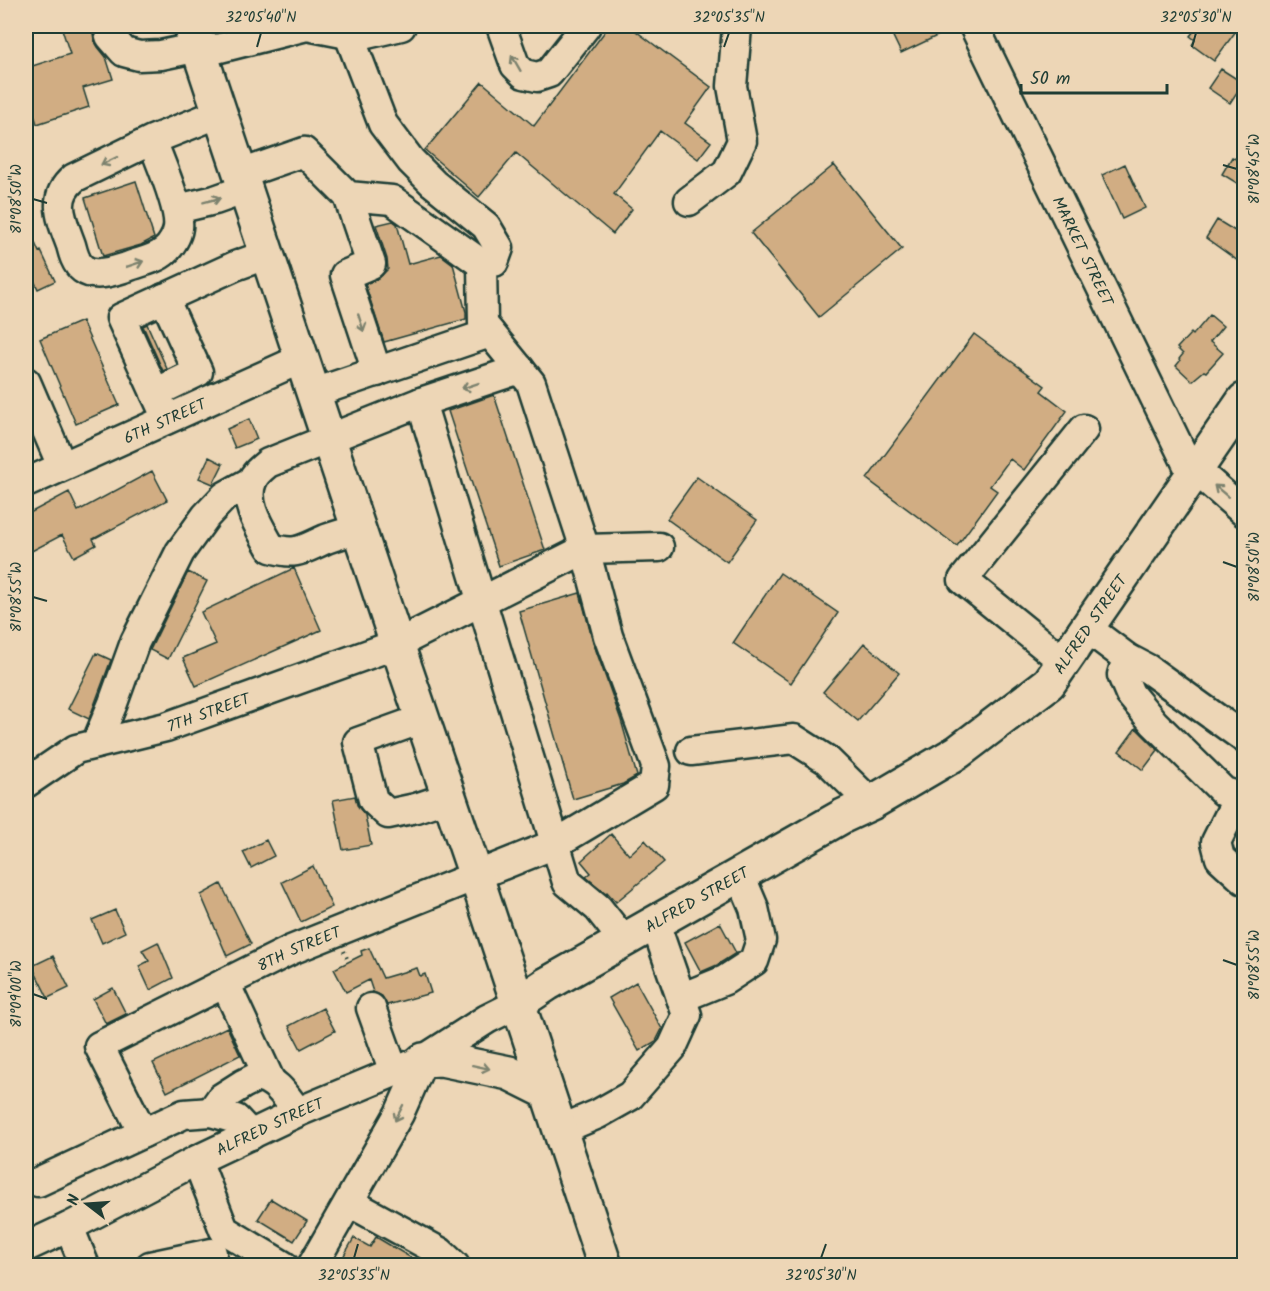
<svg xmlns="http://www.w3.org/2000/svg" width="1270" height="1291" font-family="Kalam,sans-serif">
	<rect width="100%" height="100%" fill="#edd6b6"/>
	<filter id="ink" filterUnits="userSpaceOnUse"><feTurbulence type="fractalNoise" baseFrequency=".0167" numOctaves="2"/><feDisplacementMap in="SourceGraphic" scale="12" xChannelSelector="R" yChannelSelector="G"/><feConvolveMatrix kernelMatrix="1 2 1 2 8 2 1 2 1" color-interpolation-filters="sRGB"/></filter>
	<g filter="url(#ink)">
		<path fill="#d1ad83" stroke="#1f3d34" stroke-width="1.5" d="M61,26H92L94,40L98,47L106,57L113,79L83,88L89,107L37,124L26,88V68L70,54Z
			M609,26H629L711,87L685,123L711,142L698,159L660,131L614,194L632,209L613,234L516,153L479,197L425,150L482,82L534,126Z
			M888,26H958L901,53Z
			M1198,26H1228L1236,31L1214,61L1192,45L1195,40L1190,36Z
			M1221,69L1243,83L1230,103L1208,88Z
			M1232,157L1245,164V188L1222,174Z
			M1125,164L1145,208L1122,219L1102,175Z
			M834,165L902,249L819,317L751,233Z
			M136,181L154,238L141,245L103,256L85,198Z
			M1217,220L1245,237V266L1206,238Z
			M393,221L397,224L408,264L441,255L453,264L466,312V319L384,342L365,284L378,279L388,269L387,259L376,225Z
			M26,223L39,252L41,251L55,281L38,289L26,263Z
			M1210,315L1223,326L1210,342L1223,353L1206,372L1204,371L1192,381L1176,366L1180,361L1179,359L1183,354L1177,348L1191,333L1193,335Z
			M82,321L119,405L76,424L40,339Z
			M147,324L167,369L163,371L143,326Z
			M974,334L1045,386L1041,391L1067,411L1024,470L1010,459L990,486L997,491L957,546L867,479Z
			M494,395L545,550L499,566L448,411Z
			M249,419L257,439L235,448L227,429Z
			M209,457L223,464L213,484L199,478Z
			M152,471L167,500L93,539L96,545L74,557L62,535L26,554V515L69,492L78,511Z
			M697,477L757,520L727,562L667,519Z
			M294,568L321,630L196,686L183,658L216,644L201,612Z
			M188,572L207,581L168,659L150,650Z
			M780,573L838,613L791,683L733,643Z
			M580,593L593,642L621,720L637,776L623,784L573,799L519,611Z
			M864,643L899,673L858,721L823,692Z
			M96,653L111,660L89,719L68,709Z
			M1136,728L1158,750L1143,770L1119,751Z
			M355,796L357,805L365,815L371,845L343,850L333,800Z
			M611,834L629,855L645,840L664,862L616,902L607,892L606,893L586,877L591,873L581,861Z
			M266,840L274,856L251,868L243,852Z
			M313,866L332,907L301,922L282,882Z
			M221,884L251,944L227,956L201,895Z
			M115,910L125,932L102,943L92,920Z
			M720,923L736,953L717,965L701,972L685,942Z
			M158,942L173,978L150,990L139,966L149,961L142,950Z
			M369,948L383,978L417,968L420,976L425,974L431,993L387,1005L382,996L373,992L369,980L346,992L334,969L362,955L361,951Z
			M53,956L69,988L48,998L32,966Z
			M636,982L662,1029L656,1041L639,1051L609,998Z
			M113,988L126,1014L106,1024L93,999Z
			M323,1008L335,1031L301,1049L289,1026Z
			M227,1027L240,1055L167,1092L153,1063Z
			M271,1199L307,1221L294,1241L258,1219Z
			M376,1237L425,1266H338L354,1238L370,1247Z"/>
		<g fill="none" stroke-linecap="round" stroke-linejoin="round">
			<g stroke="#1f3d34" stroke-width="33">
				<g id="minor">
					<path d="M108,26L110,36L124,52L139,56L161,55L199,47L216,49L307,26L358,36L401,26"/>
					<path d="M501,26L515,65L524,74L537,77L549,73L586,26"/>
					<path id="s1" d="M974,26L1193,476"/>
					<path d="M349,35L383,124L411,161L433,183L486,226L499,248L494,262L482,264"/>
					<path d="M152,140C159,160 181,208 178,228C177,236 171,246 165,251C155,260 139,262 127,267C114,271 95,278 83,269C76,264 73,253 71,245C62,220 50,198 74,178L152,140L220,113"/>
					<path d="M348,196L371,264L345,275L377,372"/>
					<path d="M689,201L727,172L742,141L732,86L737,27"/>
					<path d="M177,209L215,200L246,189"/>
					<path d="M26,382L62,466"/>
					<path d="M155,393L198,372L164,298"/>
					<path d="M314,393L490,333"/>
					<path d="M421,402L520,369"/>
					<path d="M167,419L121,318L235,266L268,254"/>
					<path d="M1197,471L1244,512"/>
					<path id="s2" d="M26,483L303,358"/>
					<path d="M359,529C348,532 337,535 326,539C303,549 297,556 271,548C260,528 243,504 252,481C255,473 262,468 268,463L421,402L567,882L598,908L624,941"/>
					<path d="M1087,628L1127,658L1148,669L1244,738"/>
					<path d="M1127,658L1122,675L1130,694L1154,723L1224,792L1244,798"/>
					<path d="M1064,662L963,580L1084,429"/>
					<path d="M422,719L358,742L373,800L388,814L416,808L449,797"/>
					<path d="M96,744L113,703L135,642L180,552L206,516L225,496L252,481"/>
					<path d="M691,751L794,739L827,760L871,803"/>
					<path id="s3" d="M26,783L76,749L166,727L397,644L585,549L659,547"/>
					<path d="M1239,796L1216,842L1220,858L1244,880"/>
					<path d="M225,983L270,1080"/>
					<path d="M681,998L725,980L754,961L761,940L754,908L740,875"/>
					<path d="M371,1008L394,1072"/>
					<path d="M211,1112L221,1098L243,1084L259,1076C278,1082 286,1097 298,1112"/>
					<path d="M560,1130L598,1114L630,1096L672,1048L687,1015L655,923"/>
					<path id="s4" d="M143,1133L99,1046L291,950L555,844L654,785L656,766L608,636L585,549L531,383L483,324L482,264L392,200L348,196L304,152L241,174"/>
					<path d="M197,1160L224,1230L284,1266"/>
					<path d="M38,1182L184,1114L211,1112L236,1119L251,1135"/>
					<path d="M349,1202L440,1252L455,1266"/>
					<path d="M69,1227L85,1266"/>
					<path id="s5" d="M26,1247L69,1227L197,1160L298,1112L423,1060L487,1019L517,1004"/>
					<path d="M150,1266L212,1253"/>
					<path d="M312,1266L399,1114L423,1060"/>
				</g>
			</g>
			<g stroke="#1f3d34" stroke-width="38">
				<g id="major">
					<path d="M191,26L397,644L476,876L605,1266"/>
					<path id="s6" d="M517,1004L547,984L843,816L871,803L958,752L1049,683L1244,400"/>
					<path d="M423,1060L441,1059L509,1073L547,1092"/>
				</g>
			</g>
			<path stroke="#1f3d34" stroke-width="4" stroke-dasharray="1.5 4.5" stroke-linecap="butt" d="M344,951L348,961"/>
			<use href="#minor" stroke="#edd6b6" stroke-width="28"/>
			<use href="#major" stroke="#edd6b6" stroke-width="33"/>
		</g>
		<defs><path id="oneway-shaft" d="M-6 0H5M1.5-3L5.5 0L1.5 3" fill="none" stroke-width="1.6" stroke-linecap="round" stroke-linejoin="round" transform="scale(1.5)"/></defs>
		<g stroke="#7c826e">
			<use href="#oneway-shaft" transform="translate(516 63) rotate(-120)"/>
			<use href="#oneway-shaft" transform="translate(109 161) rotate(154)"/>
			<use href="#oneway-shaft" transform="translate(212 200) rotate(-15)"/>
			<use href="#oneway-shaft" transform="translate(135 264) rotate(-19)"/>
			<use href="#oneway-shaft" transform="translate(361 323) rotate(72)"/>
			<use href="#oneway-shaft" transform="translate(470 386) rotate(161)"/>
			<use href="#oneway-shaft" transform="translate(1221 491) rotate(-140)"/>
			<use href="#oneway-shaft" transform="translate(481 1067) rotate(12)"/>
			<use href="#oneway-shaft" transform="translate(399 1113) rotate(117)"/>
		</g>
	</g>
	<path fill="none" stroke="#1f3d34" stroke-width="2" d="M257,47L261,33M724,47L729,33M1192,47L1196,33M1223,165L1237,169M33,199L47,203M1223,562L1237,567M33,597L47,601M1223,960L1237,965M33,994L47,999M354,1258L358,1244M821,1258L826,1244"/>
	<g text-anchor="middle" stroke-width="4.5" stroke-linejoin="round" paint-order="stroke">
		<g font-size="16" fill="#1f3d34" stroke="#edd6b6">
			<text dy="6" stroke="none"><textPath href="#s1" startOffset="250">MARKET STREET</textPath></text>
			<text dy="6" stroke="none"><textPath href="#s2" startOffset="152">6TH STREET</textPath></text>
			<text dy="6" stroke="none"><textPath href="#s6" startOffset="694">ALFRED STREET</textPath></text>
			<text dy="6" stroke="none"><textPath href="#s3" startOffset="198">7TH STREET</textPath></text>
			<text dy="6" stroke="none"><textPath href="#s6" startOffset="208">ALFRED STREET</textPath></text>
			<text dy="6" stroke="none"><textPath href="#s4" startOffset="320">8TH STREET</textPath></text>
			<text dy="6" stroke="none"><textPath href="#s5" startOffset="272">ALFRED STREET</textPath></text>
		</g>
	</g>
	<rect width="1270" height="1291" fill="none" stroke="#edd6b6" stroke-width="66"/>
	<g transform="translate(87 1204) rotate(287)" stroke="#edd6b6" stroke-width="4.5" paint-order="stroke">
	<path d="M0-4.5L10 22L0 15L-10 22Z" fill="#1f3d34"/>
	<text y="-9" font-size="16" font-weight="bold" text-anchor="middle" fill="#1f3d34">N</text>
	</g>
	<path d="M1021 84v9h146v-9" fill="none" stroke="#1f3d34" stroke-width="3"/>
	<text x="1030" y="84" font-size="18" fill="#1f3d34" stroke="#edd6b6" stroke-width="4.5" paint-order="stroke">50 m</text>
	<rect x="33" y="33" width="1204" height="1225" fill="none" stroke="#1f3d34" stroke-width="2"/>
	<g font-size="15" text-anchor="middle" fill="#1f3d34">
		<text x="261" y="22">32°05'40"N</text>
		<text x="729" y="22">32°05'35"N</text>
		<text x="1196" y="22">32°05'30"N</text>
		<text transform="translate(1254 169) rotate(-90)" y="5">81°08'45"W</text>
		<text transform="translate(16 199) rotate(-90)" y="5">81°08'50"W</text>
		<text transform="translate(1254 567) rotate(-90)" y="5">81°08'50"W</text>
		<text transform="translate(16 597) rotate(-90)" y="5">81°08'55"W</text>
		<text transform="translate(1254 965) rotate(-90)" y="5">81°08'55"W</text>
		<text transform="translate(16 994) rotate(-90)" y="5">81°09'00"W</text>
		<text x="354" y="1280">32°05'35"N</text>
		<text x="821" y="1280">32°05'30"N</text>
	</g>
</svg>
